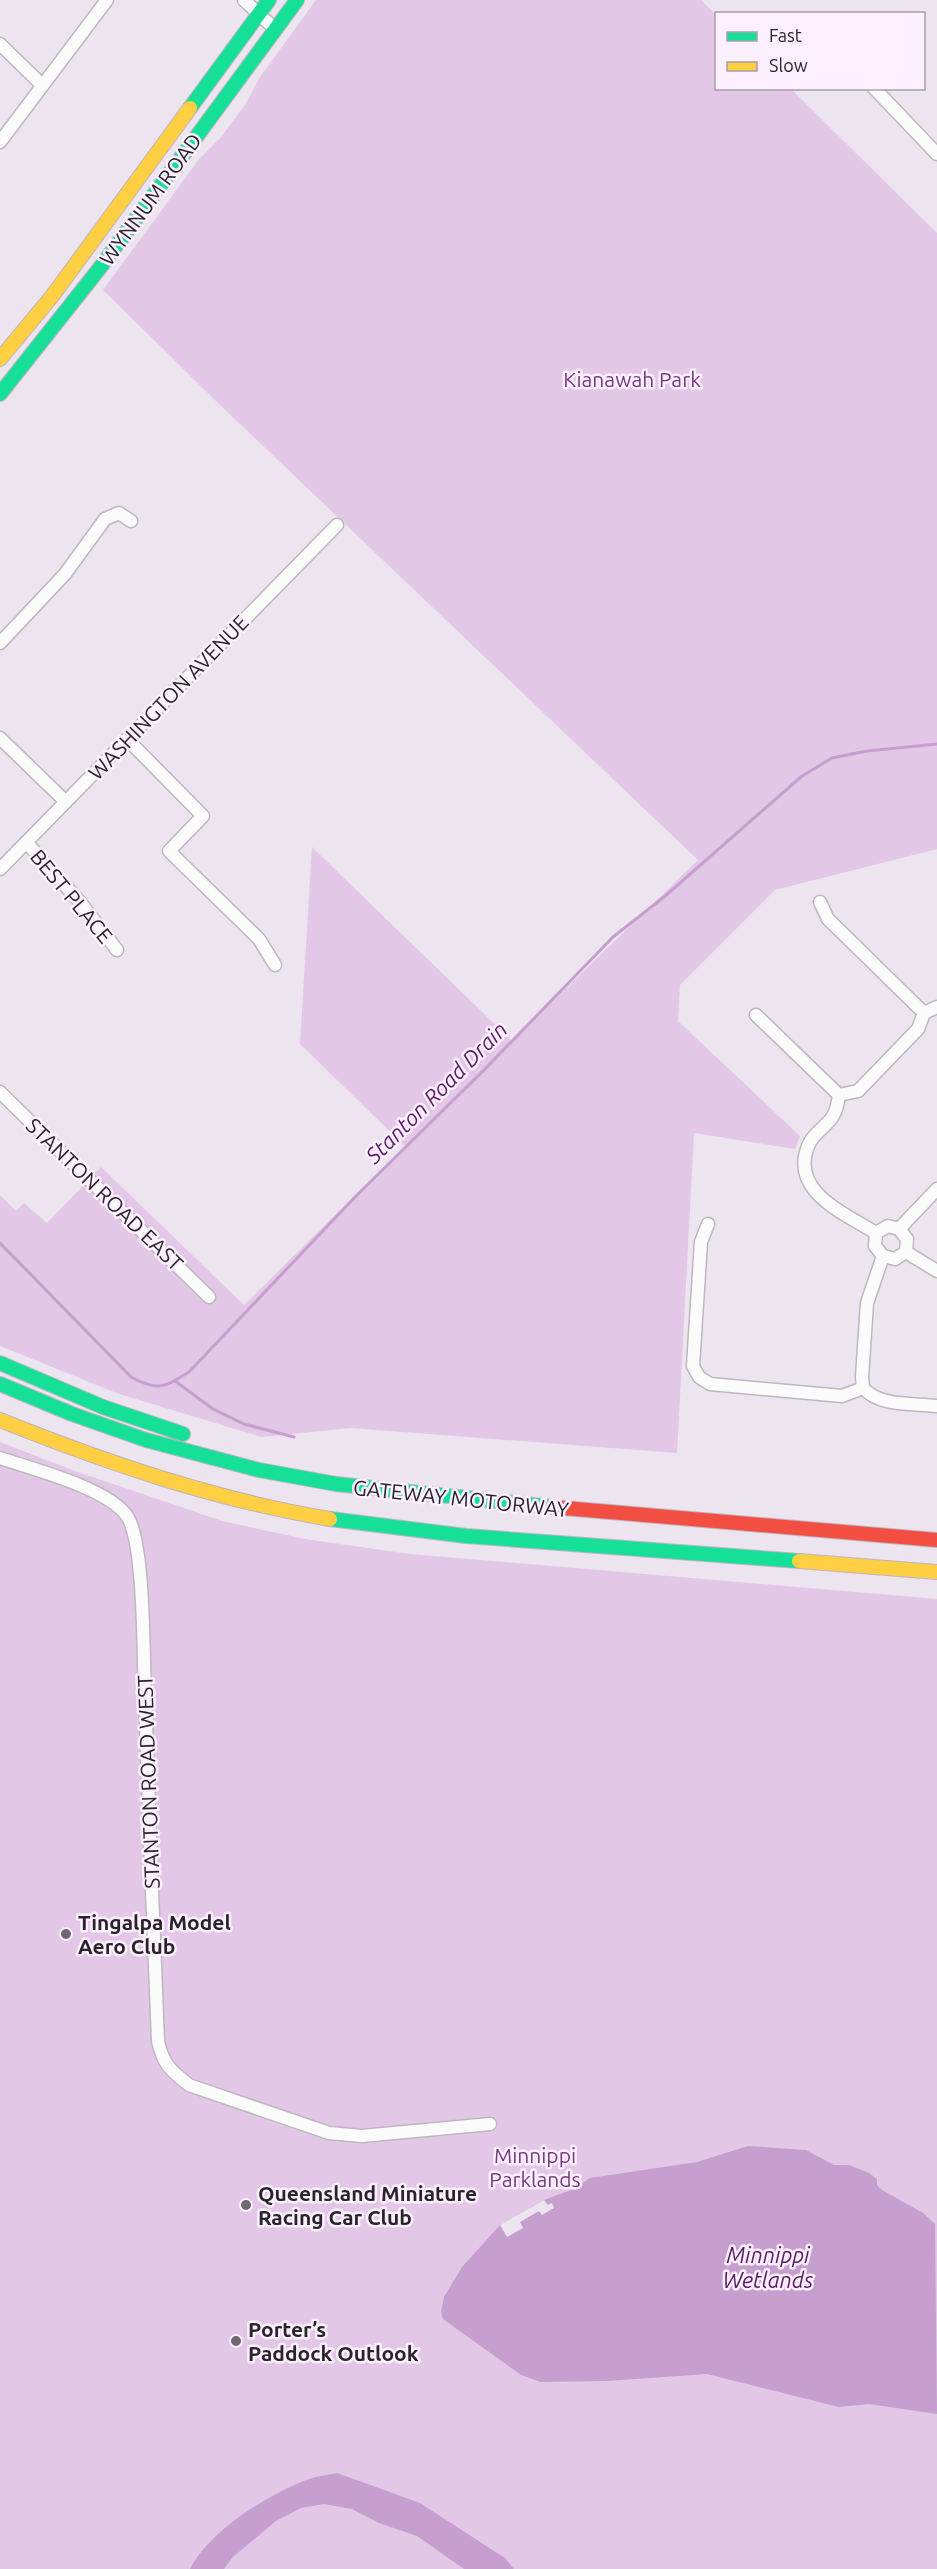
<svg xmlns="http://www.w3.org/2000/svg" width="937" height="2569" viewBox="0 0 937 2569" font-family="Ubuntu,sans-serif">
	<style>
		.green { fill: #e2c7e7 }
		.water { fill: #c69fce }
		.pier { fill: #ece4ee }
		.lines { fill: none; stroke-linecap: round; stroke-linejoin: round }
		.stream { stroke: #c69fce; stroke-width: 3 }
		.street-casing { stroke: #bdb7be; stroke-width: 15 }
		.fast-casing { stroke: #bfb2c1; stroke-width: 16 }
		.slow-casing { stroke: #bfb2c1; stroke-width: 16 }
		.jam-casing { stroke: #bfb2c1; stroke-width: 16 }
		.street { stroke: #fcfbfc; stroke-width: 12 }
		.fast { stroke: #16e098; stroke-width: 14 }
		.slow { stroke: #ffcf43; stroke-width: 14 }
		.jam { stroke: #f24e42; stroke-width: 14 }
		.poi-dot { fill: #6d676e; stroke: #fcefff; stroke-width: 2 }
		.labels { text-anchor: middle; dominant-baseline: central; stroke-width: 5; stroke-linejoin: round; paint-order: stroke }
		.street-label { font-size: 21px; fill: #292429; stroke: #fcefff }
		.park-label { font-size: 21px; fill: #783884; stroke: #fcefff }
		.poi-label { font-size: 21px; font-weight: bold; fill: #292429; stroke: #fcefff; text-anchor: start }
		.water-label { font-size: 22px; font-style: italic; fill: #5b1a66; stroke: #fcefff }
	</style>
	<rect width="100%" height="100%" fill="#ece4ee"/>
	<path class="green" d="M316,0H701L716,15V88L791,89L937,233V849L775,890L680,985L678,1021L800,1136L795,1149L694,1133L677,1453L351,1428L262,1437L119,1394L0,1346V1195L16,1211L24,1203L47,1223L101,1167L244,1305L405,1146L300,1044L312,847L512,1041L698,860L218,403L103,290L200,158L222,136L245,105L260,77Z
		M0,1442L75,1471L222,1521L305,1539L410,1554L937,1599V2569H0Z"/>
	<path class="water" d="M748,2146L806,2150L834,2165H849L869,2173L877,2179V2185L882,2190L923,2213L935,2224L937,2414L869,2404L839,2407L707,2374L607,2381L541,2382L521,2375L443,2319L441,2312L444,2297L462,2267L500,2225L544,2200L574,2189L590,2178L697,2162Z
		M337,2473L420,2503L505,2558L514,2569H464L417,2536L379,2523L352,2509L324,2504L301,2508L276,2521L233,2557L224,2569H190C209,2531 270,2493 309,2479C318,2476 328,2475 337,2473Z"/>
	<path class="pier" d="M544,2200L548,2205L552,2203L554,2208L542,2215L539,2211L520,2222L523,2228L507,2237L500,2225Z"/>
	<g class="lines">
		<path class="stream" d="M0,1243L131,1377C158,1392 165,1387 189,1372L356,1196L485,1069L613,937L664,897L802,776L832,758L867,751L937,744
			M175,1381L213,1409L244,1424L294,1437"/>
		<defs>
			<path id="street" d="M244,0L275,29
				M0,44L42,85
				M874,88L937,154
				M0,142L107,0
				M0,643L65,574L105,519L119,513L131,521
				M0,738L66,802
				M127,739L203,816L169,851L259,939L275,965
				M27,843L80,902L117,950
				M0,869L337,525
				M820,902L828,919L924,1013
				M756,1015L839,1095
				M0,1092L209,1297
				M708,1224L701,1242L693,1366L699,1377L710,1384L842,1396L863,1388C880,1407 913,1403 937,1406
				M888,1226L899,1229L907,1239L906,1252L895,1259L883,1256L875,1246L876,1233Z
				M899,1229L937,1189
				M876,1233C844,1213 786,1190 810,1142C816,1131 829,1125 834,1114C837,1109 838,1101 839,1095L858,1091L918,1029L924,1013L937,1007
				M906,1252L937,1271
				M863,1388L862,1377L867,1303L883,1256
				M0,1458C32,1469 108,1488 127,1516C145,1543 143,1657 145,1695C149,1810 153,1926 158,2041C163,2064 170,2070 189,2085L329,2133L362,2136L490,2124"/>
			<path id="fast" d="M190,108L269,0
				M0,394L99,269L297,0
				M0,1363L103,1407L183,1434
				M0,1384L72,1414L146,1440L259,1470L336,1484L552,1507
				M330,1519L466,1536L799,1561"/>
			<path id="slow" d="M0,359L53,295L190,108
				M0,1420C107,1463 216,1500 330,1519
				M799,1561L937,1572"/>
			<path id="jam" d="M552,1507L937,1540"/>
		</defs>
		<use href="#street" class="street-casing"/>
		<use href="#fast" class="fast-casing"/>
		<use href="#slow" class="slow-casing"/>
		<use href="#jam" class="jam-casing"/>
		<use href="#street" class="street"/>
		<use href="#fast" class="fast"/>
		<use href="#slow" class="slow"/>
		<use href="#jam" class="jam"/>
	</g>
	<g class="poi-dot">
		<circle cx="66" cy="1934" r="6"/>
		<circle cx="246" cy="2205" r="6"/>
		<circle cx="236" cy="2341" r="6"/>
	</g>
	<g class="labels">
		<g class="street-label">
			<text transform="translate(150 199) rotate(-54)">WYNNUM ROAD</text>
			<text transform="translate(168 697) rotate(-46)">WASHINGTON AVENUE</text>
			<text transform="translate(72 896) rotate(50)">BEST PLACE</text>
			<text transform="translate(105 1194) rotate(44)">STANTON ROAD EAST</text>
			<text transform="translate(461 1498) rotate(6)">GATEWAY MOTORWAY</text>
			<text transform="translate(148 1782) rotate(-92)">STANTON ROAD WEST</text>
		</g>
		<g class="park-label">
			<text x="632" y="379">Kianawah Park</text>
			<text x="535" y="2155">Minnippi<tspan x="535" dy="24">Parklands</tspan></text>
		</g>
		<g class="poi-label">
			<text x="78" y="1922">Tingalpa Model<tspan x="78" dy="24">Aero Club</tspan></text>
			<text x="258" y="2193">Queensland Miniature<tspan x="258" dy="24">Racing Car Club</tspan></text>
			<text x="248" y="2329">Porter’s<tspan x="248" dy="24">Paddock Outlook</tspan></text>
		</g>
		<g class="water-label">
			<text transform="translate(436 1092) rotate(-45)">Stanton Road Drain</text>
			<text x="768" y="2254">Minnippi<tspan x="768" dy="25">Wetlands</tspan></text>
		</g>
	</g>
	<rect x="715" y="12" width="210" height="78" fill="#fcefff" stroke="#a89ea9" stroke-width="1.5"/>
	<rect x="727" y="32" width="30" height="9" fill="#16e098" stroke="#a89ea9" stroke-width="1.5"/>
	<text x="769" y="42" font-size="18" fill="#292429">Fast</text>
	<rect x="727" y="62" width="30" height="9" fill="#ffcf43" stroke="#a89ea9" stroke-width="1.5"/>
	<text x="769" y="72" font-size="18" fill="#292429">Slow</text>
</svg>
